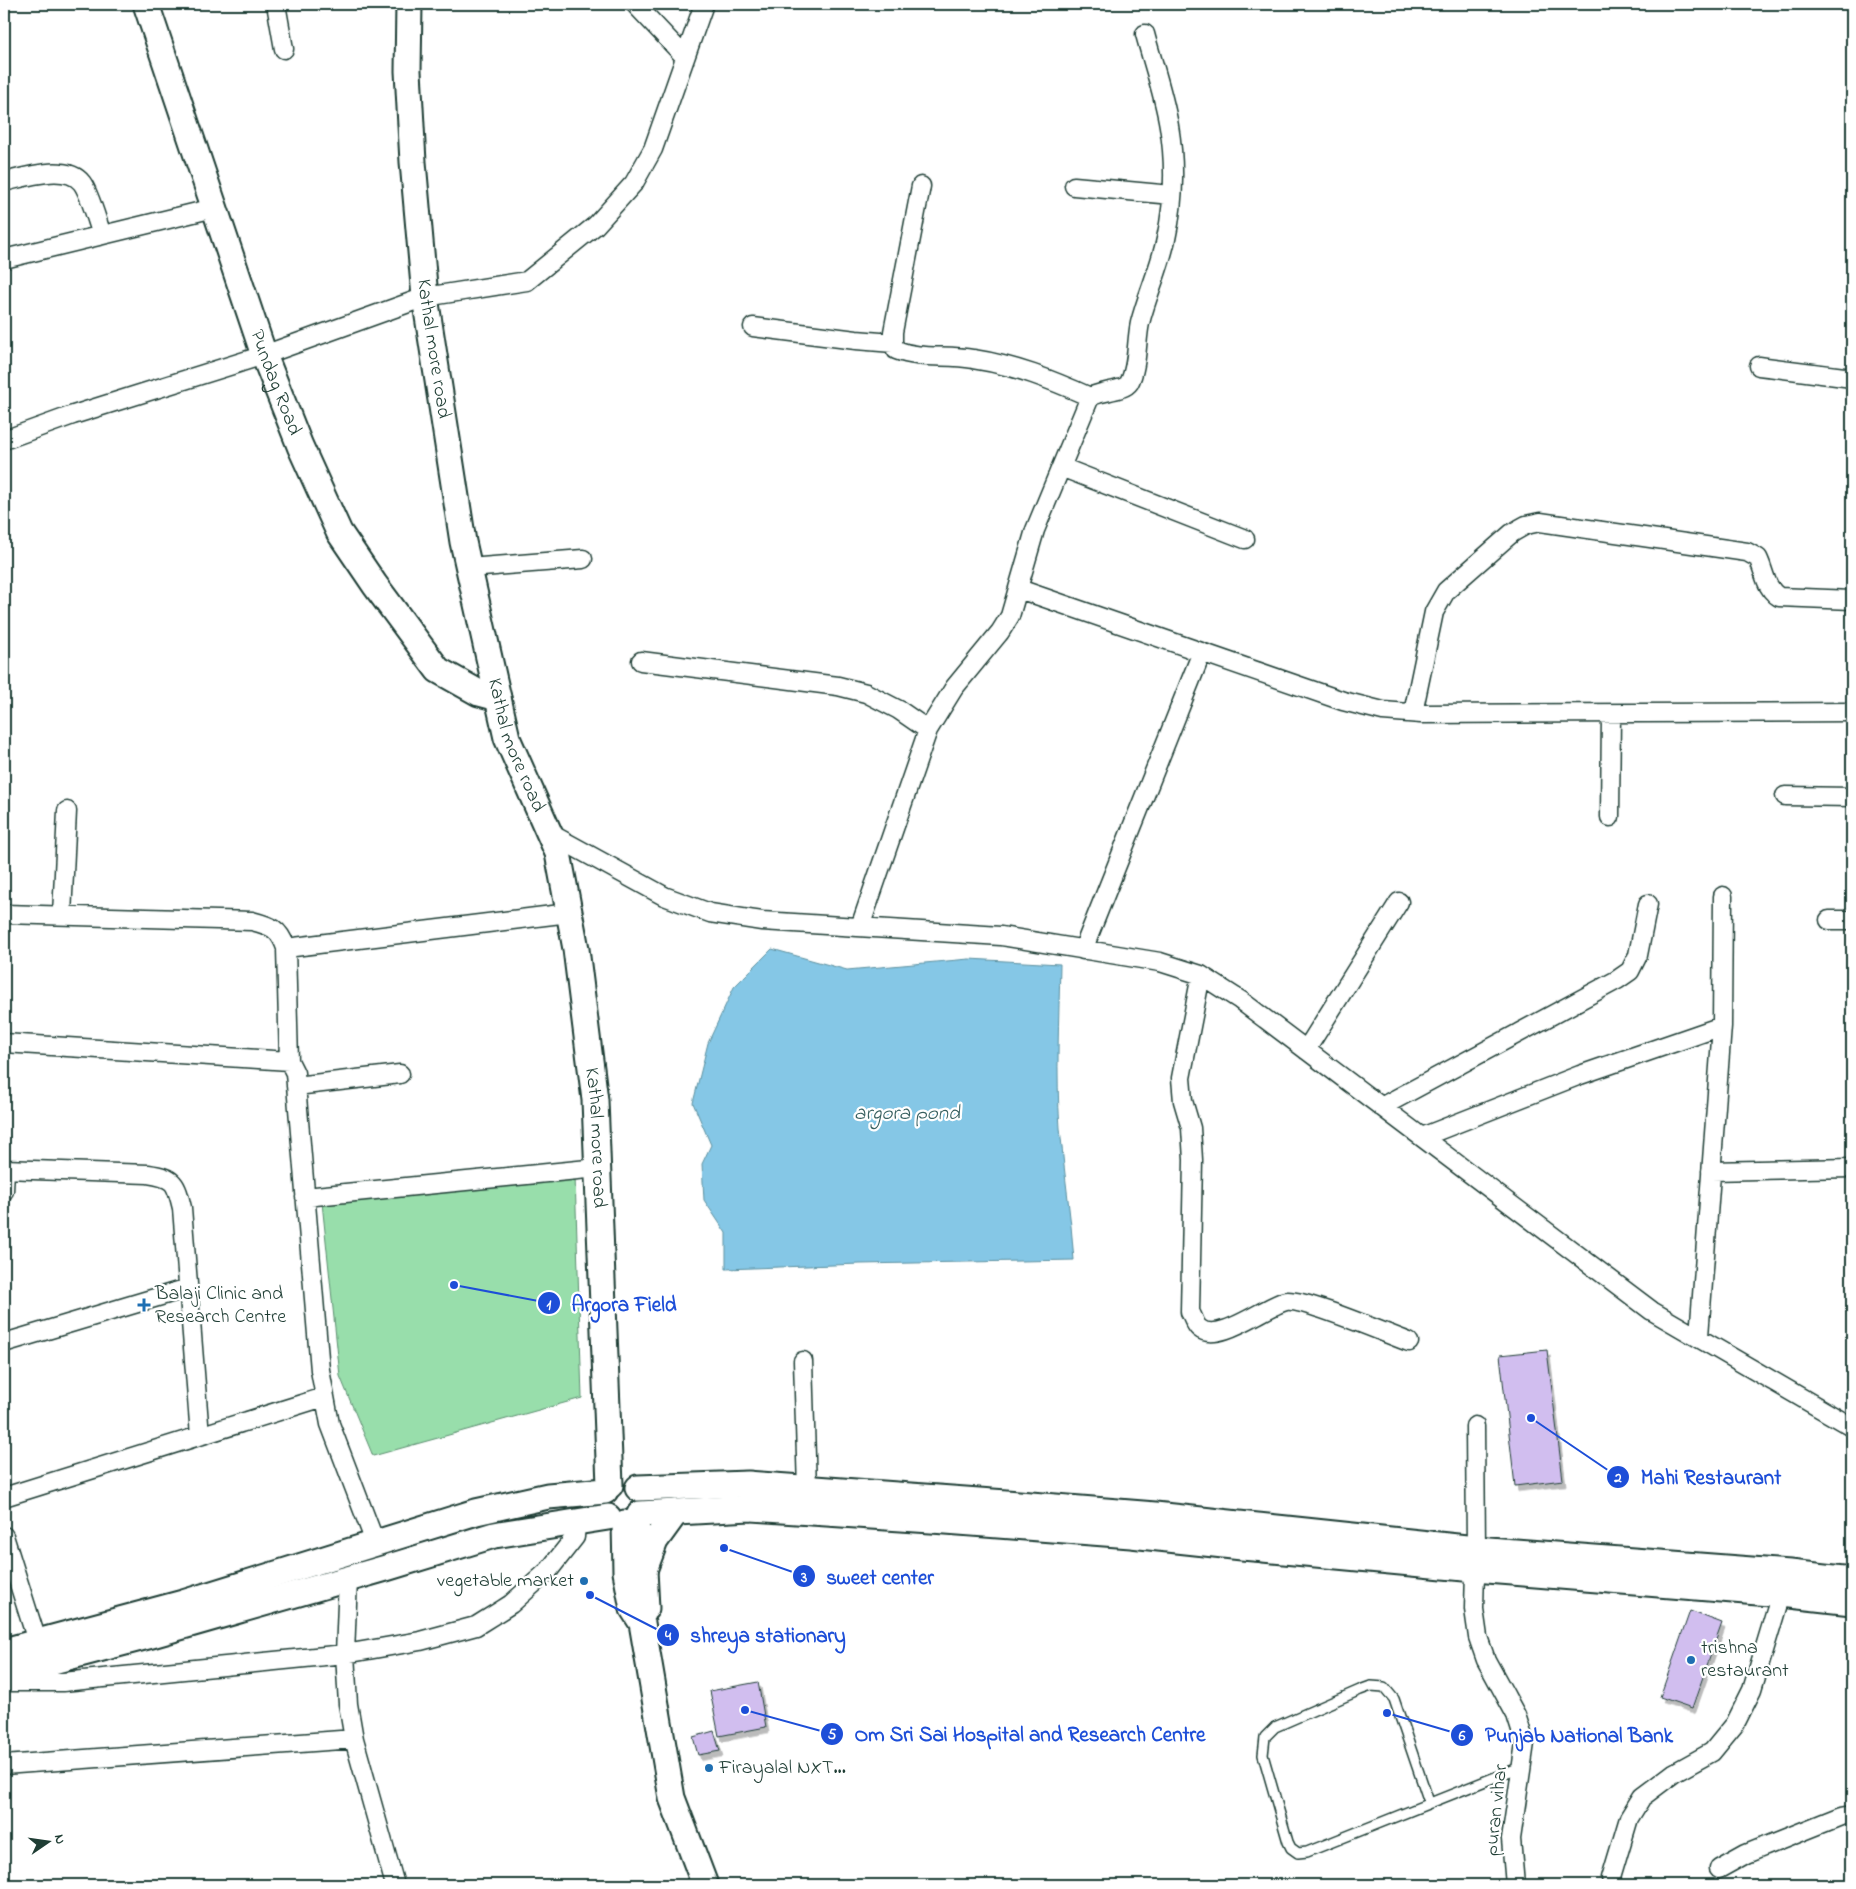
<svg xmlns="http://www.w3.org/2000/svg" width="1856" height="1889" viewBox="0 0 1856 1889" font-family="'Indie Flower',sans-serif">
	<style>
		.green { fill: #98deab; stroke: #5c8e70 }
		.water { fill: #85c7e6; stroke: #5c909f }
		.building { fill: #d1beef; stroke: #1f3d34; filter: url(#shadow) }
		.lines { fill: none; stroke-linecap: round; stroke-linejoin: round }
		.lane-casing { stroke: #1f3d34; stroke-width: 12 }
		.street-casing { stroke: #1f3d34; stroke-width: 21 }
		.secondary-casing { stroke: #1f3d34; stroke-width: 29 }
		.lane { stroke: #fff; stroke-width: 9 }
		.street { stroke: #fff; stroke-width: 18 }
		.secondary { stroke: #fff; stroke-width: 25 }
		.poi-dot { fill: #1f6fb2; stroke: #fff; stroke-width: 2 }
		.labels { text-anchor: middle; dominant-baseline: central; stroke-width: 4.5; stroke-linejoin: round; paint-order: stroke }
		.street-label { font-size: 20px; fill: #1f3d34; stroke: #fff }
		.poi-label { font-size: 20px; fill: #1f3d34; stroke: #fff; text-anchor: start }
		.water-label { font-size: 21px; font-style: italic; fill: #386060; stroke: #fff }
		.leader { fill: none; stroke: #1d4ed8; stroke-width: 2 }
		.callout-dot { fill: #1d4ed8; stroke: #fff; stroke-width: 2 }
		.mark-label { font-size: 15px; text-anchor: middle; font-weight: bold; fill: #fff }
		.callout-label { font-size: 21px; text-anchor: middle; font-weight: bold; fill: #1d4ed8; stroke: #fff; stroke-width: 4.5; stroke-linejoin: round; paint-order: stroke }
	</style>
	<defs>
		<filter id="shadow"><feDropShadow dx="3" dy="5.5" stdDeviation="0" flood-color="#0004"/></filter>
	</defs>
	<rect width="100%" height="100%" fill="#fff"/>
	<filter id="ink" filterUnits="userSpaceOnUse"><feTurbulence type="fractalNoise" baseFrequency=".02" numOctaves="2"/><feDisplacementMap in="SourceGraphic" scale="10" xChannelSelector="R" yChannelSelector="G"/><feConvolveMatrix kernelMatrix="1 2 1 2 8 2 1 2 1" color-interpolation-filters="sRGB"/></filter>
	<g filter="url(#ink)">
		<path class="green" d="M575,1176L582,1398L373,1456L340,1376L321,1193Z"/>
		<path class="water" d="M772,949L847,970L969,959L1060,964C1059,1018 1056,1074 1060,1128C1064,1172 1071,1216 1074,1260L860,1264L726,1269V1233L704,1200L702,1164L711,1145L693,1103L708,1043L734,987Z"/>
		<path class="building" d="M1547,1350L1563,1480L1515,1486L1500,1355Z
			M1690,1611L1722,1623L1692,1708L1660,1697Z
			M758,1682L766,1727L719,1736L710,1691Z
			M714,1731L720,1751L698,1755L693,1737Z"/>
		<g class="lines">
			<defs>
				<path id="lane" d="M1429,1802L1394,1699L1384,1687L1371,1686L1360,1690L1275,1727L1265,1737L1263,1755L1288,1842L1291,1848L1298,1853L1307,1852L1523,1766"/>
				<path id="street" d="M276,4L284,49
					M635,4L685,57
					M4,182C25,177 67,163 82,183C90,194 97,221 102,235
					M921,186L893,332V343L896,350C921,360 947,354 973,359C1014,365 1052,380 1090,397
					M1074,186L1172,195
					M4,259L214,208
					M753,327L856,340L893,343
					M1759,366L1852,378
					M4,440L73,415L264,355L425,297L527,281L596,225L634,183L653,149L704,4
					M1061,467L1245,539
					M469,568L583,559
					M1019,589L1343,701L1383,711L1421,714L1852,712
					M641,661L838,686L866,693L899,710L928,730
					M1413,713L1434,612L1446,591L1512,533L1526,525L1540,522L1747,552L1758,558C1765,572 1765,588 1779,597L1852,600
					M1785,796L1852,797
					M1610,817L1611,714
					M549,833L664,896L710,913L762,921L1001,936L1160,962L1201,975L1240,1000L1652,1311L1852,1427
					M4,914L252,921C271,926 279,928 286,948L289,1061
					M62,915L67,811
					M1829,920H1852
					M860,927L928,730L954,688L1000,632L1010,616L1035,530L1090,397C1099,391 1124,391 1129,383C1138,367 1136,341 1140,323C1147,295 1160,268 1166,239C1174,203 1175,162 1169,126C1164,95 1153,64 1145,34
					M286,948L569,913
					M1083,950L1202,652
					M1201,975L1181,1078L1183,1101L1191,1128L1193,1160L1190,1312C1193,1316 1195,1325 1199,1328C1218,1345 1265,1306 1286,1301C1303,1298 1387,1334 1409,1342
					M4,1043L289,1061L295,1073L320,1370L330,1424L375,1542
					M1306,1050L1399,902
					M296,1086L400,1074
					M1381,1107L1617,980L1630,971L1638,955L1648,904
					M1422,1137L1580,1075L1722,1026
					M4,1169L148,1174C175,1178 176,1183 182,1208L200,1436
					M1711,1171L1852,1168
					M4,1191L5,1169
					M305,1197L598,1168
					M1699,1336L1722,1026L1723,896
					M4,1343L188,1288
					M803,1361L807,1489
					M1475,1426L1476,1549
					M4,1497L324,1397
					M4,1536L37,1641
					M1475,1569L1474,1609L1478,1637L1486,1660L1516,1715L1525,1743L1511,1839L1515,1885
					M348,1578L345,1654L348,1704L354,1739L395,1885
					M4,1682H63L345,1654L420,1641L476,1626L511,1604L549,1570L575,1537L576,1521
					M4,1765L354,1739
					M1719,1869L1746,1854L1841,1816L1852,1814
					M1611,1878L1629,1818L1642,1797L1674,1773L1712,1752L1735,1724L1752,1690L1781,1594"/>
				<g id="secondary">
					<path id="s1" d="M146,4L264,355L300,446L339,532L375,585L438,670L479,693L498,698"/>
					<path id="s2" d="M409,4L408,71L413,162L425,297L463,542L507,738L558,853L576,949L595,1100L610,1485"/>
					<path d="M638,1488L748,1484L1006,1503L1155,1515L1476,1549L1790,1573L1852,1580"/>
					<path d="M640,1514L750,1508L946,1521L1131,1535L1242,1547L1475,1569L1781,1594L1852,1602"/>
					<path d="M625,1523L626,1572L633,1609L642,1623L672,1798L705,1885"/>
					<path d="M639,1534L644,1570L646,1608"/>
					<path d="M644,1570L655,1541L676,1512"/>
					<path d="M4,1651L183,1603L476,1512L548,1496L605,1491"/>
					<path d="M4,1674L152,1635L386,1568L494,1535L608,1517"/>
				</g>
			</defs>
			<use href="#lane" class="lane-casing"/>
			<use href="#street" class="street-casing"/>
			<use href="#secondary" class="secondary-casing"/>
			<use href="#lane" class="lane"/>
			<use href="#street" class="street"/>
			<use href="#secondary" class="secondary"/>
		</g>
	</g>
	<g class="poi-dot">
		<path d="M141.5 1297.5h5v5h5v5h-5v5h-5v-5h-5v-5h5z"/>
		<circle cx="584" cy="1581" r="5"/>
		<circle cx="1691" cy="1660" r="5"/>
		<circle cx="709" cy="1768" r="5"/>
	</g>
	<g class="labels">
		<g class="street-label">
			<text stroke="none"><textPath href="#s2" startOffset="346">Kathal more road</textPath></text>
			<text stroke="none"><textPath href="#s1" startOffset="400">Pundag Road</textPath></text>
			<text stroke="none"><textPath href="#s2" startOffset="752">Kathal more road</textPath></text>
			<text stroke="none"><textPath href="#s2" startOffset="1156">Kathal more road</textPath></text>
			<text transform="translate(1497 1810) rotate(-84)">puran vihar</text>
		</g>
		<g class="poi-label">
			<text x="155" y="1294">Balaji Clinic and<tspan x="155" dy="23">Research Centre</tspan></text>
			<text x="574" y="1581" text-anchor="end">vegetable market</text>
			<text x="1701" y="1648">trishna<tspan x="1701" dy="23">restaurant</tspan></text>
			<text x="719" y="1768">Firayalal NXT...</text>
		</g>
		<g class="water-label">
			<text x="907" y="1114">argora pond</text>
		</g>
	</g>
	<path class="leader" d="M454 1285L549 1303M1531 1418L1618 1477M724 1548L804 1576M590 1595L668 1635M745 1710L832 1734M1387 1713L1462 1735"/>
	<g class="callout-dot">
		<circle cx="454" cy="1285" r="5"/>
		<circle cx="1531" cy="1418" r="5"/>
		<circle cx="724" cy="1548" r="5"/>
		<circle cx="590" cy="1595" r="5"/>
		<circle cx="745" cy="1710" r="5"/>
		<circle cx="1387" cy="1713" r="5"/>
		<circle cx="549" cy="1303" r="12"/>
		<circle cx="1618" cy="1477" r="12"/>
		<circle cx="804" cy="1576" r="12"/>
		<circle cx="668" cy="1635" r="12"/>
		<circle cx="832" cy="1734" r="12"/>
		<circle cx="1462" cy="1735" r="12"/>
	</g>
	<g class="mark-label">
		<text x="549" y="1309">1</text>
		<text x="1618" y="1482">2</text>
		<text x="804" y="1582">3</text>
		<text x="668" y="1640">4</text>
		<text x="832" y="1739">5</text>
		<text x="1462" y="1740">6</text>
	</g>
	<g class="callout-label">
		<text x="624" y="1311">Argora Field</text>
		<text x="1711" y="1484">Mahi Restaurant</text>
		<text x="880" y="1584">sweet center</text>
		<text x="768" y="1642">shreya stationary</text>
		<text x="1030" y="1741">Om Sri Sai Hospital and Research Centre</text>
		<text x="1579" y="1742">Punjab National Bank</text>
	</g>
	<rect width="1856" height="1889" fill="none" stroke="#fff" stroke-width="20"/>
	<rect x="10" y="10" width="1836" height="1869" fill="none" stroke="#1f3d34" stroke-width="2" filter="url(#ink)"/>
	<g transform="translate(48 1842) rotate(77)" stroke="#ffffff" stroke-width="4" paint-order="stroke">
	<path d="M0-4L9 19L0 12L-9 19Z" fill="#1f3d34"/>
	<text y="-8" font-size="14" font-weight="bold" text-anchor="middle" fill="#1f3d34">N</text>
	</g>
</svg>
